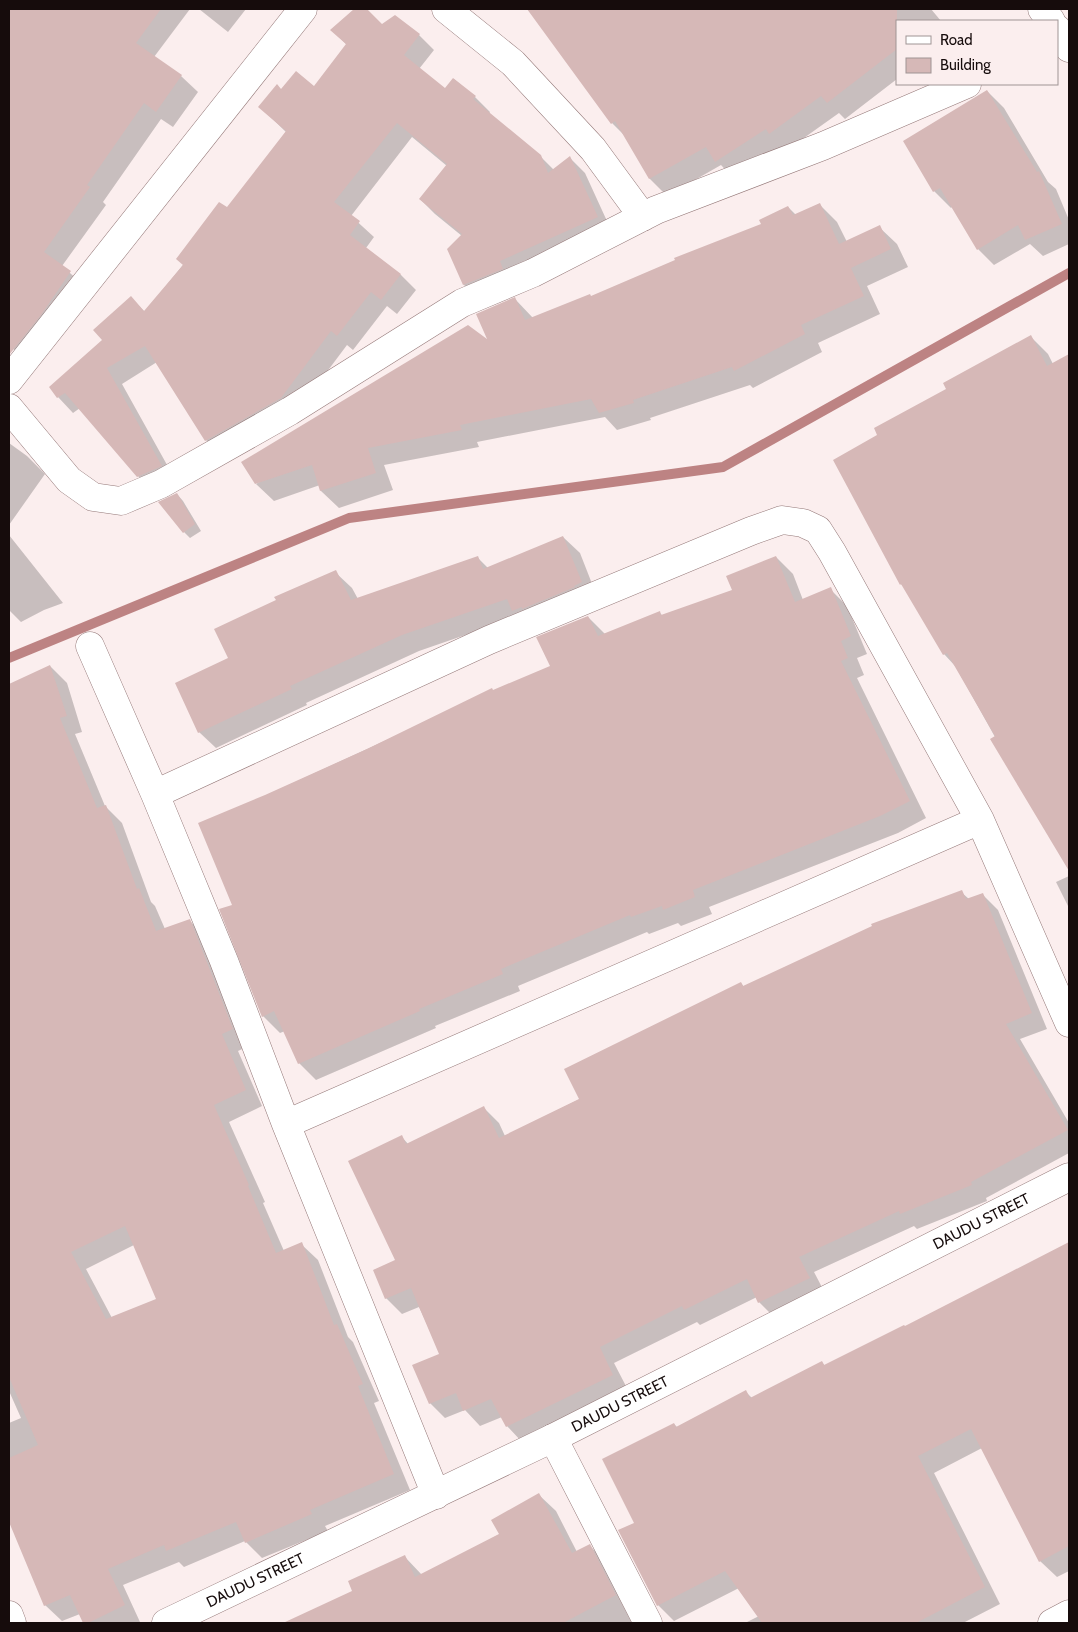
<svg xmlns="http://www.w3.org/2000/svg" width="1078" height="1632" viewBox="0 0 1078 1632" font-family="Cabin,sans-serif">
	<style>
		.shadow { fill: #0003; fill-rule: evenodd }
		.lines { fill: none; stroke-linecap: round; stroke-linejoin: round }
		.stream { stroke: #bd8383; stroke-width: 10 }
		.building { fill: #d6b8b7; fill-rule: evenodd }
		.street-casing { stroke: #947878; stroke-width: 29 }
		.secondary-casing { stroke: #947878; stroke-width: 29 }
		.street { stroke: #fff; stroke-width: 28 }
		.secondary { stroke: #fff; stroke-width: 28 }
		.labels { text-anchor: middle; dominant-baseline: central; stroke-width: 5; stroke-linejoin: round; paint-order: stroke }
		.street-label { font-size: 15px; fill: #160c0c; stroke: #fbeeee }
	</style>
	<rect width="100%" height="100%" fill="#fbeeee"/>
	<path class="shadow" d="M9,9H190L154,57L181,76L198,92L173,127L161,119L103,202L106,205L62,266L87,288L32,363L9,346Z
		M199,9H246L228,32Z
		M356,9H365L382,25L395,16L419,35L434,50L419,69L445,90L454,79L475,97L490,112L489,114L540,156L554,170L570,158L585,173L612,232L480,300L464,285L449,250L462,236L435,214L420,199L447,166L412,137L351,216L374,237L366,248L401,275L416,290L397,314L387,306L353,350L347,345L296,413L221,455L206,440L157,362L122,384L176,481L153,492L138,476L80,408L73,413L58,397L103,340L131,298L145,312L228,209L286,132L260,107L281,90L315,88L347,45L332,30Z
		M528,9H931L941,21H897V79L845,119L839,113L787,150L783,146L733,178L721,165L667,196L650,179L626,137L612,123Z
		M987,91L1004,108L1048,182L1056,189L1069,220V244L1043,256L1030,244L994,265L978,249L953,206L951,208L934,191Z
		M819,204L837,222L847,242L879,227L897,244L908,267L867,286L880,314L818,343L822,352L753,388L750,385L650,418L651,420L617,430L605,417L477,442L479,447L384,465L393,490L339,508L321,491L320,485L274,501L256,484L490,343L515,299L533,318L591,297L762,225L788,207L796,215Z
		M1031,337L1048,354L1053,364L1069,355V870L956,667L944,654L905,588L901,584L879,436Z
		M9,443L27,456L45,474L9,525Z
		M177,494L183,501L201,531L190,538L184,532Z
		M9,535L63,603L44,610L21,622L9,610Z
		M563,537L580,553L598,599L520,616L419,651L306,703L307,705L216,748L199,732L229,659L335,572L352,588L358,599L478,558L488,568Z
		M776,557L793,574L803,600L830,589L847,606L867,654L857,658L864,675L857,678L926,818L898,833L709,907L712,914L681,926L678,923L649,934L647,932L518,986L520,991L435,1026L436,1028L316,1080L299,1063L285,1031L280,1033L263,1016L233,906L265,796L493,691L552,667L588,617L605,634L660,613L663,616L733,591Z
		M50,666L67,683L82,732L75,734L105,806L122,823L151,902L155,906L165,929L190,921L206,937L249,1046L238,1051L262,1106L229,1122L265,1202L263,1203L284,1251L301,1244L318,1260L348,1337L353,1342L379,1401L374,1403L410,1490L325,1526L328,1531L262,1558L245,1541L184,1567L179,1562L123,1585L140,1622L137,1623H84L80,1614L62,1621L45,1605L9,1519V1423L21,1418L9,1391V685ZM134,1245L158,1300L112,1318L86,1269Z
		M1069,876V908L1056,882Z
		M961,892L969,899L982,894L998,910L1047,1029L1020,1039L1069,1123V1153L986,1198L987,1201L917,1229L914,1226L814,1272L825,1293L775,1318L759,1302L757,1297L700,1325L697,1322L614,1363L628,1390L522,1442L507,1426L502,1417L480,1426L465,1410L445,1418L430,1403L441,1354L419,1307L402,1314L386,1298L374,1270L397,1261L402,1137L408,1144L484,1108L499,1123L505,1136L580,1099L741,983L744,987Z
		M1069,1243V1571L1057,1577L1040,1561L982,1448L934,1473L1000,1604L963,1623H745L759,1616L739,1588L674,1621L658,1605L635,1523L674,1424L678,1428L746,1392L752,1398L822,1362L825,1366L905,1328Z
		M539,1495L556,1511L577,1552L590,1546L606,1562L638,1623H286L354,1592L405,1557L422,1575L500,1534Z"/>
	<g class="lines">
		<path class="stream" d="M9,658L349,518L723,467L1069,273"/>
	</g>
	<path class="building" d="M9,9H161L136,43L182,75L156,112L144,103L87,185L90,187L44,252L71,271L41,315L9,355Z
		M354,9H367L382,24L395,15L420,34L404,55L445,88L453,78L476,96L473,99L541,155L548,173L570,156L598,217L500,261L503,269L463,285L447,249L462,234L419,199L447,164L397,123L334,202L360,221L350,235L401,274L381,300L371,292L337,336L331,331L281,398L205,441L145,346L107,368L162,466L137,477L65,393L57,398L49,387L102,340L93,330L131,296L144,311L183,265L176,259L219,202L227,207L286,131L258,107L277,84L281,89L296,71L314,86L346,44L330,30Z
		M527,9H897V49L827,103L821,96L769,134L766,129L715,162L706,147L649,179L615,121L611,124Z
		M987,90L1037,172L1039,171L1062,224L1025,240L1018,225L977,250L940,188L933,192L903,141Z
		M820,203L839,244L880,225L891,249L851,268L864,296L801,325L805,334L734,371L732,367L633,400L634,403L599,413L591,399L460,425L462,430L368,448L376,473L320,491L312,465L255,484L241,462L468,325L487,339L476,314L515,297L525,320L590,294L591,296L675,260L674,258L761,224L759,220L788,206L793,215Z
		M1031,335L1047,366L1069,354V871L990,739L995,736L947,653L943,655L901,584L900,585L833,460L877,435L874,428L946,389L943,383Z
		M177,493L195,524L183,533L158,502Z
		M563,536L582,582L574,586L575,587L522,609V607L512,611L507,599L402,635L290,686L292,689L198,733L175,683L228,658L214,629L276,600L274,597L336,570L351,600L478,556L483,569Z
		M776,556L795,602L831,587L851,636L841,641L848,658L841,661L910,801L880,816L693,890L695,897L663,910L662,906L631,917L630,915L501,969L503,974L419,1009L420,1011L298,1064L274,1011L262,1017L219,909L232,905L198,823L265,795L367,749L492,688L493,690L550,666L536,637L588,616L598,636L660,611L661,615L732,590L726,576Z
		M50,665L67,716L60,718L97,808L106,805L137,889L139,888L156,931L190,919L233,1029L222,1034L246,1090L214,1105L249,1185L248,1186L276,1253L302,1242L334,1325L337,1324L363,1384L358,1386L394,1474L310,1510L312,1514L245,1543L236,1522L166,1551L164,1545L108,1569L125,1605L88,1623H83L70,1595L44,1606L9,1522V1458L38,1445L9,1377V684ZM125,1226L156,1299L106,1319L71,1252Z
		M962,890L966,899L983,893L1032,1013L1006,1024L1068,1130L971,1182L972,1185L900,1214L899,1211L799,1257L810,1278L758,1303L747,1279L684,1310L682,1306L600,1347L613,1375L506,1427L491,1399L463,1411L456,1393L429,1404L412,1365L439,1354L411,1288L385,1299L373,1270L395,1260L348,1161L402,1135L406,1144L484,1106L499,1138L579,1099L564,1069L741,982L743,986L872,926L871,924Z
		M1069,1242V1546L1039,1562L971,1429L918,1456L985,1587L916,1623H762L725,1571L657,1606L618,1530L634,1523L602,1459L674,1423L676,1427L746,1390L750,1398L822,1361L824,1365L904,1325L905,1326Z
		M539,1493L572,1553L590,1544L616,1595L563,1623H283L352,1591L348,1581L405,1555L415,1577L499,1534L491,1520Z"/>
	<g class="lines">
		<defs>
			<path id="street" d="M446,9L513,63L593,149L643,217
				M9,380L303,9
				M9,408L69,480L93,497L121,501L161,484L290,411L462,303L533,273L656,210L823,146L967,84
				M90,646L155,794L224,961L286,1124L436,1495
				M155,794L489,640L751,531L782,520L803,523L818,530L832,552L980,820L1069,1023
				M286,1124L980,820
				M553,1438L648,1623
				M9,1615L12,1623
				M1052,1623L1069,1614"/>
			<g id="secondary">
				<path d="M1042,9L1051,21"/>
				<path d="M1057,29L1069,48"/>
				<path id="s1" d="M166,1623L553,1438L1069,1177"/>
			</g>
		</defs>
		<use href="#street" class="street-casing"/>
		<use href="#secondary" class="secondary-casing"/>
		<use href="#street" class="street"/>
		<use href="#secondary" class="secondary"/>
	</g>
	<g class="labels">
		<g class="street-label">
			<text stroke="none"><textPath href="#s1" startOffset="909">DAUDU STREET</textPath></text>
			<text stroke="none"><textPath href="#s1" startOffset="504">DAUDU STREET</textPath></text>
			<text stroke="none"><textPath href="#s1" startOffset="99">DAUDU STREET</textPath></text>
		</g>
	</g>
	<rect width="1078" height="1632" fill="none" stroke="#160c0c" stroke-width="20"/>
	<rect x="896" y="20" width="162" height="65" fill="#fbeeee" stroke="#9f9494"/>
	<rect x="906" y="36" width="25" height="8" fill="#ffffff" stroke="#9f9494"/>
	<text x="940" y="45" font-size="15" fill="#160c0c">Road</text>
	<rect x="906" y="58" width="25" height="15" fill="#d6b8b7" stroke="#9f9494"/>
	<text x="940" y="70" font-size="15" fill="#160c0c">Building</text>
</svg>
